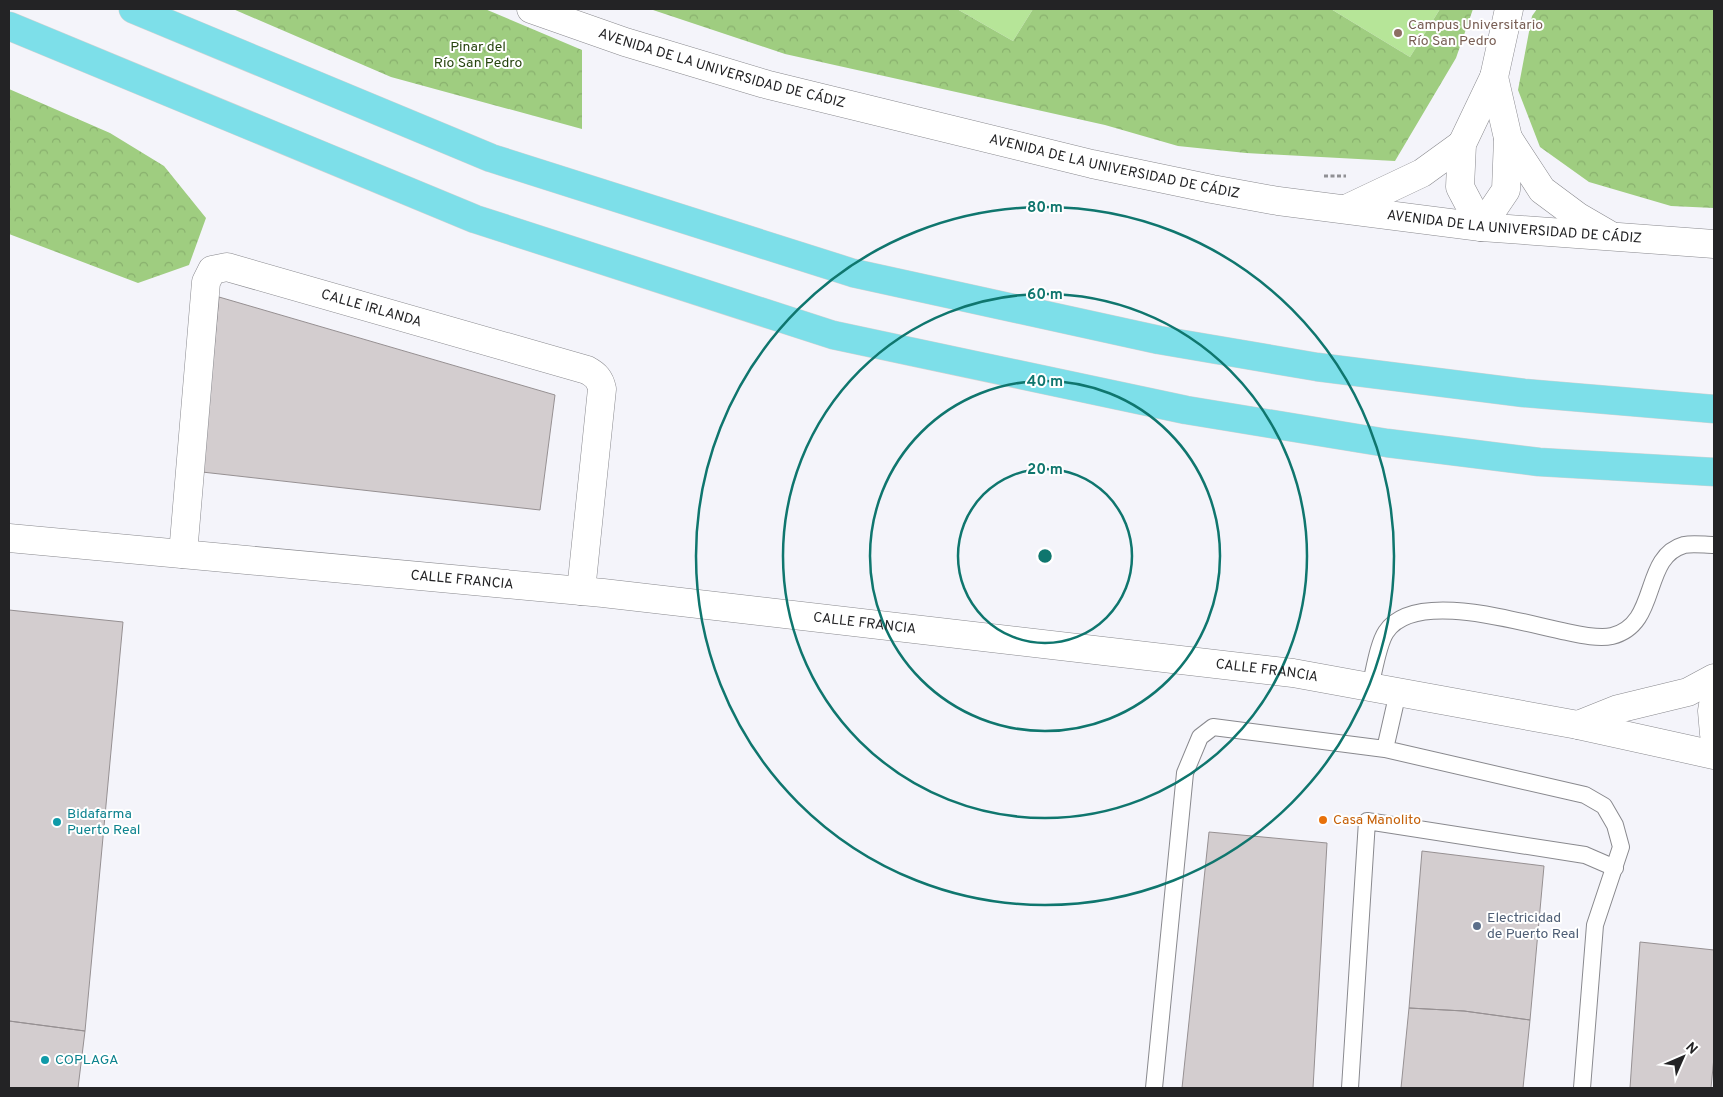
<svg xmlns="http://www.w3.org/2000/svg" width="1723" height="1097" viewBox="0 0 1723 1097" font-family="Overpass,sans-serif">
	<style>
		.green { fill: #b6e598 }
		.forest { fill: url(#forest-crowns) }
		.building { fill: #d3cdcf; stroke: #969092 }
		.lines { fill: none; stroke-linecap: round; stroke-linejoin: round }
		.service-casing { stroke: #89898e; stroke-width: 18 }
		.minor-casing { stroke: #89898e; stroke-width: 29 }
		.tertiary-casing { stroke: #89898e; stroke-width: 29 }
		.motorway-casing { stroke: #d3d3d3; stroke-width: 29 }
		.path { stroke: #909094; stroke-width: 3; stroke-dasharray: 4 2.5; stroke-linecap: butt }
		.service { stroke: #fff; stroke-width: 16 }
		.minor { stroke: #fff; stroke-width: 28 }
		.tertiary { stroke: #fff; stroke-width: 28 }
		.motorway { stroke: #7ddfe9; stroke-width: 28 }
		.ring { fill: none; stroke: #0f766e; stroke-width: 2.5 }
		.education-dot { fill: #8d6e63; stroke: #fff; stroke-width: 2 }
		.food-dot { fill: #e8710a; stroke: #fff; stroke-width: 2 }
		.culture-dot { fill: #0f9aa8; stroke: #fff; stroke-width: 2 }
		.service-dot { fill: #5c6f8a; stroke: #fff; stroke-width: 2 }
		.labels { text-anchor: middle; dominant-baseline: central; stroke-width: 4; stroke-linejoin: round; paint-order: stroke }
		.education-label { font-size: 14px; fill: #785e54; stroke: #fff; text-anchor: start }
		.park-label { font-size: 14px; fill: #27450f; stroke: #fff }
		.street-label { font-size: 14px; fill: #232325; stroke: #fff }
		.culture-label { font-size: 14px; fill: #0d838f; stroke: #fff; text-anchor: start }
		.food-label { font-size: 14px; fill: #c56008; stroke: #fff; text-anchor: start }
		.service-label { font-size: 14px; fill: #4e5e75; stroke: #fff; text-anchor: start }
		.centre { fill: #0f766e; stroke: #fff; stroke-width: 2.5 }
		.ring-label { font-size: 15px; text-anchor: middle; font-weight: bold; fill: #0f766e; stroke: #fff; stroke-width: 4; stroke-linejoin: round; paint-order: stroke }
	</style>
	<defs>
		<pattern id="forest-crowns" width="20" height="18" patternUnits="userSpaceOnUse" patternTransform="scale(1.25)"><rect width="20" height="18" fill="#9fcd80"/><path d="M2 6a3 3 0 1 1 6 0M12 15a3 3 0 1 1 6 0" fill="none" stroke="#89b06e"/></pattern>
	</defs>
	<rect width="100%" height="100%" fill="#f4f4fa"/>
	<path class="green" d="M957,9H1033L1013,41Z
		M1331,9H1440L1410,57Z"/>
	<path class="forest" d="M233,9H485L582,50V129L391,77Z
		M650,9H957L1013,41L1033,9H1331L1410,57L1440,9H1473L1456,58L1395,161L1246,153L1178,146L1105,125L785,54Z
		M1537,9H1714V208L1671,206L1589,182L1540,147L1518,90L1532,16Z
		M9,89L110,133L164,166L206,218L189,265L138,283L9,234Z"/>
	<path class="building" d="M219,297L555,395L540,510L202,472Z
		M9,610L123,622L85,1031L9,1021Z
		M1209,832L1327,843L1313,1088H1182Z
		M1422,851L1544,866L1530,1020L1464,1011L1409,1008Z
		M1640,942L1714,950V1057L1711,1088H1630Z
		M1409,1008L1464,1011L1530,1020L1523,1088H1401Z
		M9,1021L85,1031L78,1088H9Z"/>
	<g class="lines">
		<defs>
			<path id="service" d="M1370,687C1374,672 1378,644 1386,632C1415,588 1524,624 1567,632C1581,635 1599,639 1612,636C1660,624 1641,557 1684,545C1693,543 1705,545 1714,545
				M1398,692L1385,749L1585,795L1604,806L1615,825L1621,847L1595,925L1582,1088
				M1154,1088L1185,773L1200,737L1213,727L1385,749
				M1350,1088L1367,821L1585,855L1615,868"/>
			<g id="minor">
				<path id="s1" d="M183,554L206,282L212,270L227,267L587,370C596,375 600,379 602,389L581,591"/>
			</g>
			<g id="tertiary">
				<path id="s2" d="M531,9L625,42L765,84L1092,164L1212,189L1278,201L1481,227L1714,244"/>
				<path d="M1508,138L1542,190L1577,216L1608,234"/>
				<path d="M1348,208L1422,173L1462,144"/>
				<path d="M1481,227L1460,187L1462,144L1494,77L1509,9"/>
				<path d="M1481,227L1506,190L1508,138L1494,77"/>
				<path id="s3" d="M9,538L603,593L1293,673L1578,725L1714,755"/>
				<path d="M1714,699L1712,711L1714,734"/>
				<path d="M1578,725L1618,709L1688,692L1714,678"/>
			</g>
			<path id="motorway" d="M133,9L491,158L853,273L1159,340L1317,367L1524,393L1714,409
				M9,26L475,219L833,335L1186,410L1387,443L1539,462L1714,472"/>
		</defs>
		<use href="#service" class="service-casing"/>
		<use href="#minor" class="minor-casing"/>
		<use href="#tertiary" class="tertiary-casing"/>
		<use href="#motorway" class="motorway-casing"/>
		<path class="path" d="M1324,176H1346"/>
		<use href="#service" class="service"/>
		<use href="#minor" class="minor"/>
		<use href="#tertiary" class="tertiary"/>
		<use href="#motorway" class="motorway"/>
	</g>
	<g class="ring">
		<circle cx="1045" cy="556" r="87"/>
		<circle cx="1045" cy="556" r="175"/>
		<circle cx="1045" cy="556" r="262"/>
		<circle cx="1045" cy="556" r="349"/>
	</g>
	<circle class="education-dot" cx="1398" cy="33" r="5"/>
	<circle class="food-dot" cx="1323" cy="820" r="5"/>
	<g class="culture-dot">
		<circle cx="57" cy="822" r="5"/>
		<circle cx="45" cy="1060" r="5"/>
	</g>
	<circle class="service-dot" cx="1477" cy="926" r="5"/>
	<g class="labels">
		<g class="education-label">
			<text x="1408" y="25">Campus Universitario<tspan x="1408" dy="16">Río San Pedro</tspan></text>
		</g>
		<g class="park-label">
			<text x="478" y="47">Pinar del<tspan x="478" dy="16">Río San Pedro</tspan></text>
		</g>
		<g class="street-label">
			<text stroke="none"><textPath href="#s2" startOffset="200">AVENIDA DE LA UNIVERSIDAD DE CÁDIZ</textPath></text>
			<text stroke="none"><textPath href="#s2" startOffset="605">AVENIDA DE LA UNIVERSIDAD DE CÁDIZ</textPath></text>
			<text stroke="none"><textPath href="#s2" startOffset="1010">AVENIDA DE LA UNIVERSIDAD DE CÁDIZ</textPath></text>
			<text stroke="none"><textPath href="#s1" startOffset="452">CALLE IRLANDA</textPath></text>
			<text stroke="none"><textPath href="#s3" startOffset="455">CALLE FRANCIA</textPath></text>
			<text stroke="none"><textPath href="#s3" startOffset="860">CALLE FRANCIA</textPath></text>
			<text stroke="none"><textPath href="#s3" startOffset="1265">CALLE FRANCIA</textPath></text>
		</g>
		<g class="culture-label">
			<text x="67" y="814">Bidafarma<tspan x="67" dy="16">Puerto Real</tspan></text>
			<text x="55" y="1060">COPLAGA</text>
		</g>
		<g class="food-label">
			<text x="1333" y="820">Casa Manolito</text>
		</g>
		<g class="service-label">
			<text x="1487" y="918">Electricidad<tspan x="1487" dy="16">de Puerto Real</tspan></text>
		</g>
	</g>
	<circle cx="1045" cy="556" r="8" class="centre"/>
	<g class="ring-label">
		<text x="1045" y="212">80 m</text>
		<text x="1045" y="299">60 m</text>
		<text x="1045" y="386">40 m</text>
		<text x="1045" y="474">20 m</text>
	</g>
	<rect width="1723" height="1097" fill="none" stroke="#232325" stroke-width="20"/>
	<g transform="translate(1683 1057) rotate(45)" stroke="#ffffff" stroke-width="4" paint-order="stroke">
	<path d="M0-4L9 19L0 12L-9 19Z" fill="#232325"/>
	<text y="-8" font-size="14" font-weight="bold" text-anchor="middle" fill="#232325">N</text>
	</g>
</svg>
